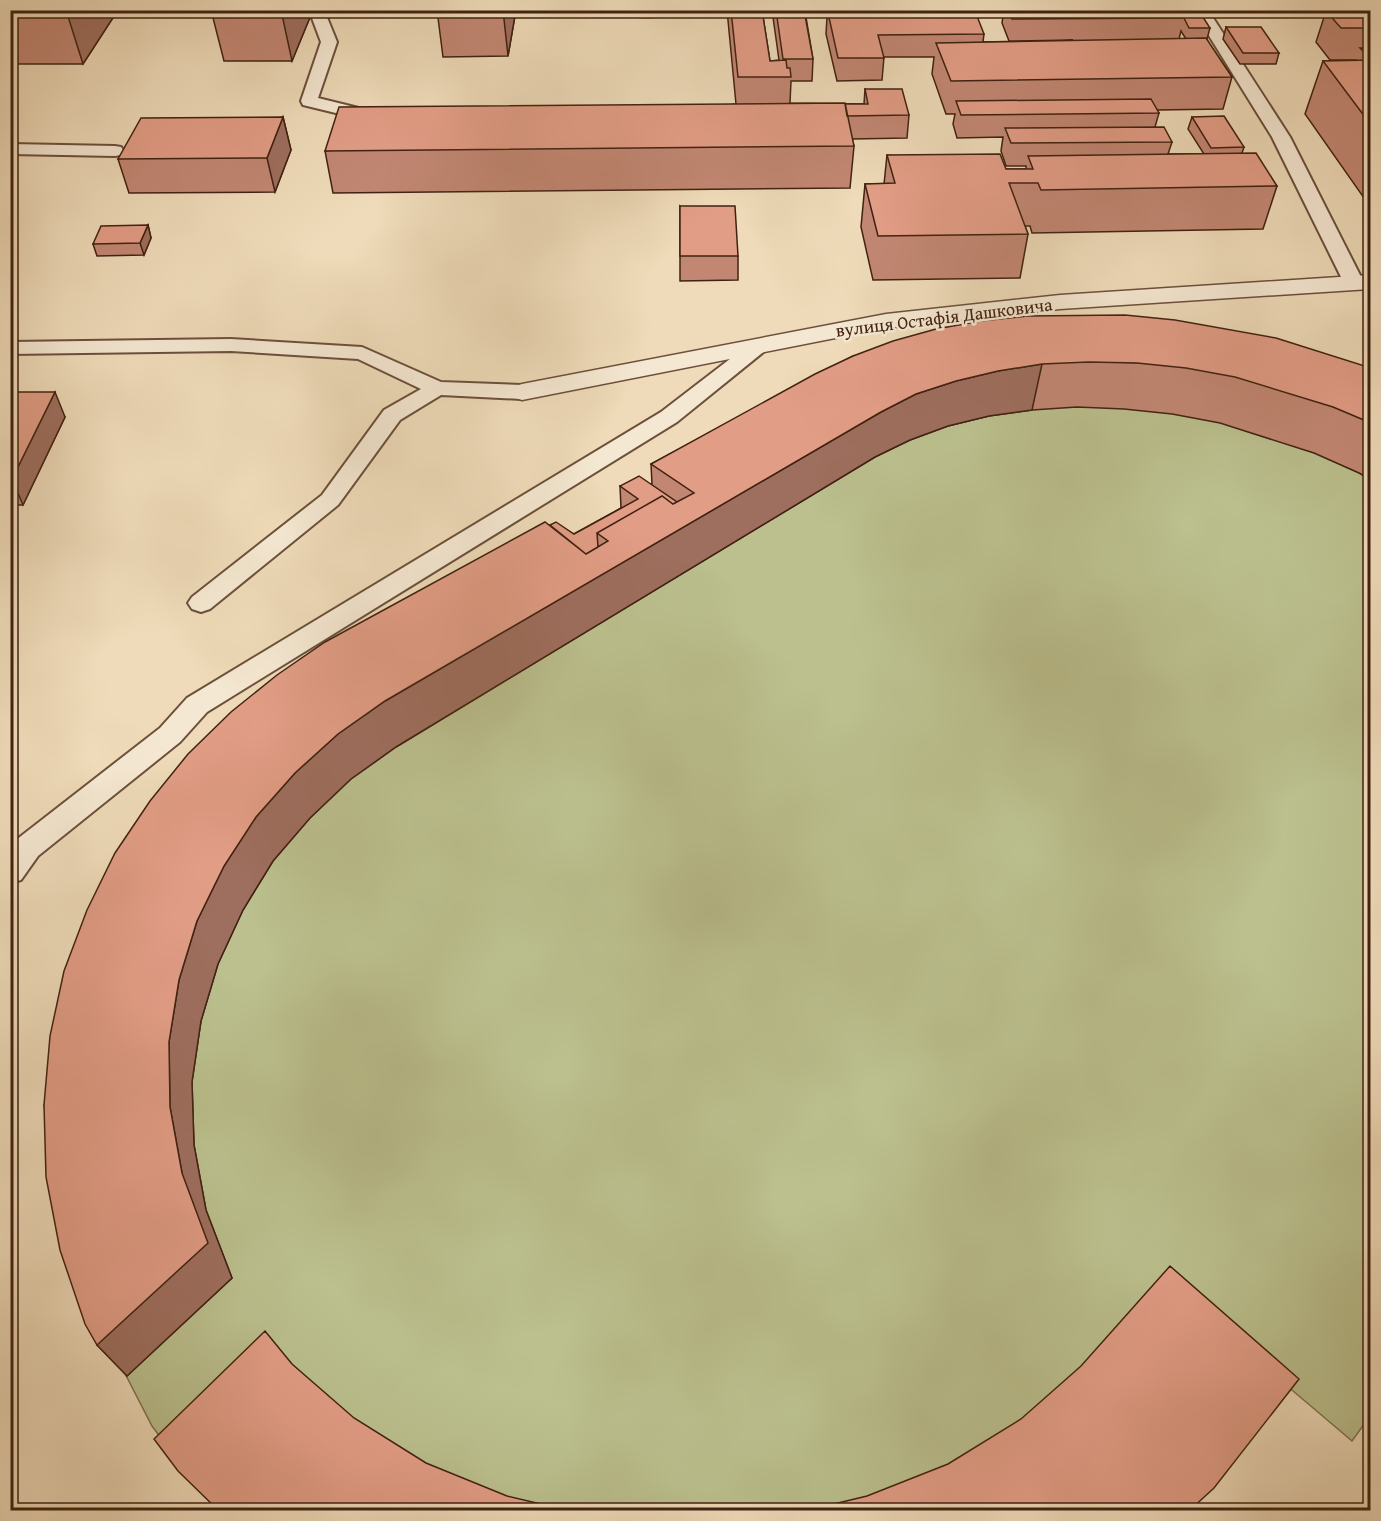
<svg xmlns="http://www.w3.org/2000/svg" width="1381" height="1521" viewBox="0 0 1381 1521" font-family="'Gentium Book Plus',serif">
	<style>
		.green { fill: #bbc08e; stroke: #7e7150; stroke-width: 1.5 }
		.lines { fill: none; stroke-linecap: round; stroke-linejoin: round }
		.service-casing { stroke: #6c503b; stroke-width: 4 }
		.minor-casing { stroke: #6c503b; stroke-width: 3 }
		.service { fill: #f5e8d2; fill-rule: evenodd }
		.minor { fill: #f5e8d2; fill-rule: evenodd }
		.wall { fill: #c28773; stroke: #412211; stroke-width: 1.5; fill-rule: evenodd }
		.shaded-wall { fill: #9e6e5e; stroke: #412211; stroke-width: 1.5 }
		.building { fill: #e29d86; stroke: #412211; stroke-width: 1.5 }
		.labels { text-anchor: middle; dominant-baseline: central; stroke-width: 5; stroke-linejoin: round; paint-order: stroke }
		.far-street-label { font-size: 18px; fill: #412211; stroke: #f5e8d2 }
	</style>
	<rect width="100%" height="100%" fill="#efdbb9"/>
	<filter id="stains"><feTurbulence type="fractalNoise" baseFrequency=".00333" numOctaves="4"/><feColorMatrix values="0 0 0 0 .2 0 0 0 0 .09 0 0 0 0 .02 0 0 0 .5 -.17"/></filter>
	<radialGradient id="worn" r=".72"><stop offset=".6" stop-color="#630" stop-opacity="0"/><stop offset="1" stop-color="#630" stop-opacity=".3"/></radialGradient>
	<path class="green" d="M887,386L1370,422V1416L1352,1441L1286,1385L1188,1510H219L205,1497L152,1426L116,1356L112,953Z"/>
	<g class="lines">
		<defs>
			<path id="service" d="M309,10H324L337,42L318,98L383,114L385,118L383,122L377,123L303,105L301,101L321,42Z
				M613,10H670L672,12C664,19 621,17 613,10Z
				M1193,10H1208L1290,137L1364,283L1361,287H1347L1344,283L1272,137Z
				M10,144L115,146L121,147L124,151L121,155L115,156L10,154Z
				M231,339L362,347L441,382L522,385L530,387L533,392L530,397L522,399L441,395L400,420L338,505L210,609L201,612L192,609L188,603L192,597L322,495L384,410L421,389L358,359L231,351L10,354V342Z
				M759,340L766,342L770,346L766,350L677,422L207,712L180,742L38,856L21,880L10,883V847L16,840L160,728L187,698L661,412L752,342Z"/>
			<path id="minor" d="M1370,275V289L1060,309L886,328L522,400L513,397L509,392L513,387L522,384L886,314L1060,295Z"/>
		</defs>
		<use href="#service" class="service-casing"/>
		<use href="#minor" class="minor-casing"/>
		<use href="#service" class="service"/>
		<use href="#minor" class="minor"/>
	</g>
	<path class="wall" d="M10,10H118L83,64H14L10,53Z
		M211,10H313L292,61H224Z
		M437,10H516L508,56L443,57Z
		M727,10H762L770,61L779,60L772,10H835V13H848V10H947L984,34L983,42L1073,40L1009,41L1002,23L1004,10H1179L1182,14L1210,28L1207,39H1206L1232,77L1223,109L1157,110L1159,113L1155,127L1172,142L1168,154H1204L1188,129L1192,117L1244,147L1242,153L1277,186L1263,229L1032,233L1030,226H1025L1028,234L1020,278L873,280L861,227L865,184H884L887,155L1006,169H1026V166H1006L1001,151L1003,137L957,138L953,124L955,114H946L932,74L934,57H884L882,80L837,81L826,34L827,17H806L813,59L812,81H791L790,103L864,104L865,89L909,115L907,138L852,139L854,146L850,188L333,193L325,151L736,104ZM1181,31L1186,39H1179Z
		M1371,10V208L1305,114L1323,61H1356V60H1330L1316,42L1326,11Z
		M1226,27L1279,53L1276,64H1240L1223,39Z
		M283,117L291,150L275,192L129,193L118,159Z
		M680,206L738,256V280L680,281Z
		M148,225L151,238L144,255L97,256L93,244Z
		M853,356L1371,368V480L1359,473L1314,453L1220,423L1172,414L1124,409L1077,407L1032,410L989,416L948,426L910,440L875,457L396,747L351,779L310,818L273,861L243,910L218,964L201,1021L192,1082L194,1145L206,1210L232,1278L127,1376L97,1345L44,1105L550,525L574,534L621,508L620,486L652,484L651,464Z
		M10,392L65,417L23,505H10Z"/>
	<path class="shaded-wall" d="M66,10H118L83,64Z
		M281,10H313L292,61Z
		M503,10H516L508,56Z
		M283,117L291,150L275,192L267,158Z
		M10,225L15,235L10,240Z
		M148,225L151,238L144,255L140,243Z
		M1042,364L1032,410L989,416L948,426L910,440L875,457L396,747L351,779L310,818L273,861L243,910L218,964L201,1021L192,1082L194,1145L206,1210L232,1278L127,1376L97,1345L182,1173L170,1107L169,1042L179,980L197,921L224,866L256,817L295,773L338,734L385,701L881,412L916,394L956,381L998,371Z
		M55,392L65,417L23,505L12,479Z
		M10,681L13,685L10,692Z"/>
	<path class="building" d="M731,10H762L770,61L786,60L787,68H790L791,77H738Z
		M776,10H804L813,59H783Z
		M851,10H947L948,11L852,12Z
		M1009,10H1179L1184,18L1012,19Z
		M1371,10V28H1341L1326,11Z
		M975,11L984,34L878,35L884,58H838L828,13Z
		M1182,14H1201L1210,28H1189Z
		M1226,27H1261L1279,53H1243Z
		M1206,38L1232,77L951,81L936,43Z
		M1360,48H1371V59Z
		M1371,60V125L1323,61Z
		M865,89H902L909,115L847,116L845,104H868Z
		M1151,99L1159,113L961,115L956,101Z
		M845,103L854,146L325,151L339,107Z
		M1224,116L1244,147L1211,148L1192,117Z
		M283,117L267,158L118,159L141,118Z
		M1164,127L1172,142L1011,143L1005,128Z
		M1256,153L1277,186L1041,190L1038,183H1009L1028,234L878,236L865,184L895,183L887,155L1000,154L1006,169H1033L1028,156Z
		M680,206H735L738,256H680Z
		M148,225L140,243L93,244L101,226Z
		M1125,315L1175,320L1276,338L1371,368V423L1333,407L1235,377L1186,368L1137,363L1089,362L1042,364L998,371L956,381L916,394L881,412L385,701L338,734L295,773L256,817L224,866L197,921L179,980L169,1042L170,1107L182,1173L208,1243L97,1345L85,1324L60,1250L46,1177L44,1105L50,1036L64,971L87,910L115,853L150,801L188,754L231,712L277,675L325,642L545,522L586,554L608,541L597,533L662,496L673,504L694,493L651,464L815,374L853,356L893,341L936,329L981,321L1028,316Z
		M10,392H55L12,479H10Z
		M639,476L677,502L673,504L662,496L597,533L598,547L586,554L550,525L556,522L574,534L638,499L620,486Z
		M1170,1266L1299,1379L1214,1488L1190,1510H809L867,1496L948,1464L1021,1419L1081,1366Z
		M265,1331L292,1364L354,1418L426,1463L507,1496L566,1510H218L178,1471L154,1439Z"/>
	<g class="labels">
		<g class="far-street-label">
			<text transform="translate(944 317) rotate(-7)">вулиця Остафія Дашковича</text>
		</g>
	</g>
	<rect width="1381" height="1521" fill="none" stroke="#efdbb9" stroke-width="36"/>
	<rect x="12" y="12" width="1357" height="1497" fill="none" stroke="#412211" stroke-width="3"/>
	<rect x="18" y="18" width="1345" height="1485" fill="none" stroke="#412211" stroke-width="1.5"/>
	<rect width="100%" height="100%" filter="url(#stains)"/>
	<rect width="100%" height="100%" fill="url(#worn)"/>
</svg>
